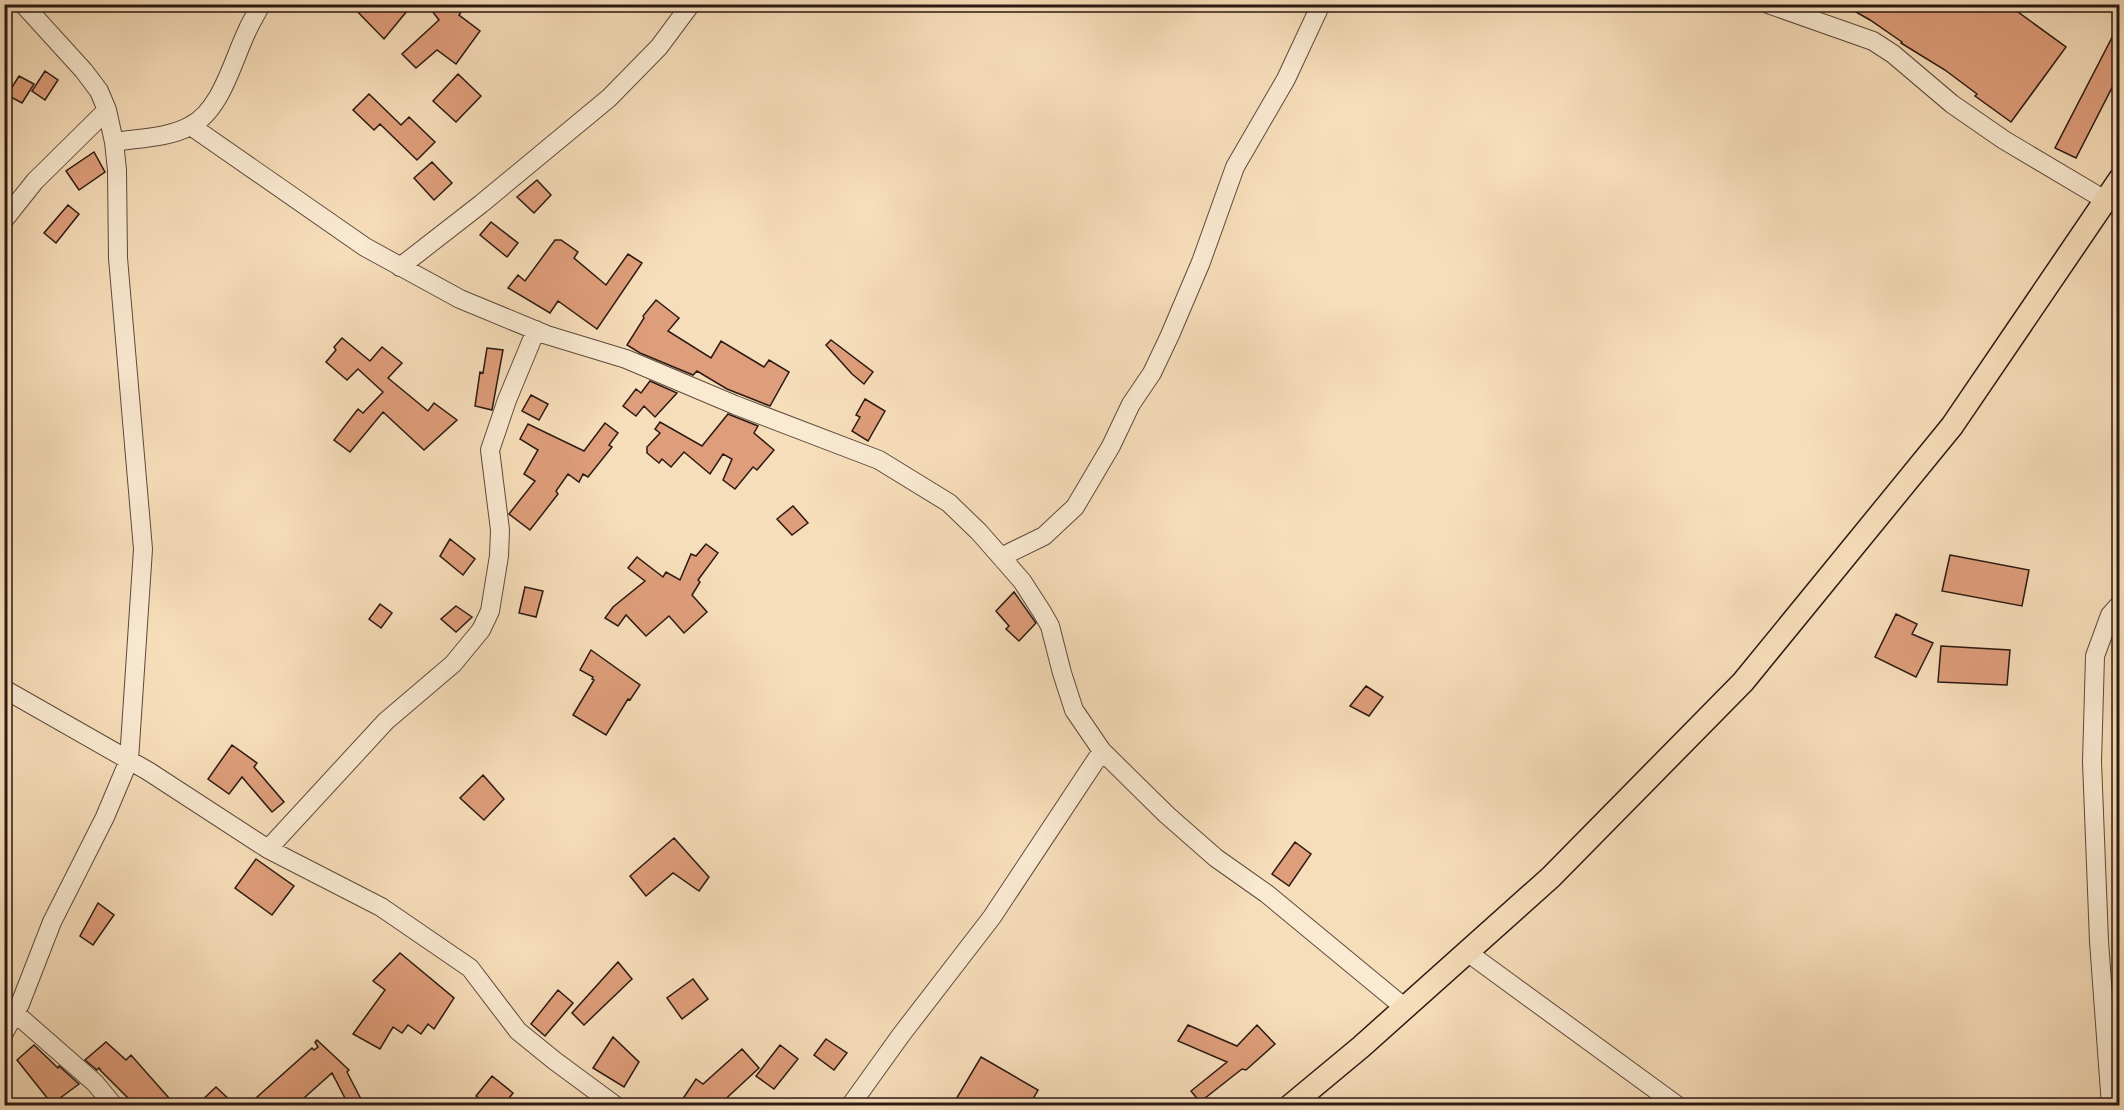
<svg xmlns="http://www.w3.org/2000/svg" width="2124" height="1110" viewBox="0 0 2124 1110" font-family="'IM FELL Double Pica',serif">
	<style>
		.building { fill: #df9e7b; stroke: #2b1912; stroke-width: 1.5 }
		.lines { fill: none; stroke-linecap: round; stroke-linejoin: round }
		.minor-casing { stroke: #5e4a3c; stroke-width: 20 }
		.major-casing { stroke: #2b1912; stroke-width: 25 }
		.minor { stroke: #faead2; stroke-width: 18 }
		.major { stroke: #f7deba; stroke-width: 22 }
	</style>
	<rect width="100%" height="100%" fill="#f7deba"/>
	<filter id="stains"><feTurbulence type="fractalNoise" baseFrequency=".00333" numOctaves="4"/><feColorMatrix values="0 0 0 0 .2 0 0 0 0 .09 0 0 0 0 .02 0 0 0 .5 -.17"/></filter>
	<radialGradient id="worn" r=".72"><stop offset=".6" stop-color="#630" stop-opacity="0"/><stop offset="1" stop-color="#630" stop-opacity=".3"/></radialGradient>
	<path class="building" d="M350,4H399L407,11L384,39Z
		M441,4H466L459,15L480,31L456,64L437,50L416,68L402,54L439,20L432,11Z
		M1842,4H2007L2066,47L2011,122L1975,96L1977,94L1945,70L1901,43L1902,42L1870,20Z
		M2120,22V72L2076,158L2055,148Z
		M45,71L58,80L45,100L32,91Z
		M458,74L481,96L456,122L433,101Z
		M19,76L34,84L22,103L7,95Z
		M369,94L401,125L409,117L435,142L417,160L380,124L374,130L353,110Z
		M94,152L105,172L79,190L66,171Z
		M432,162L452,183L434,200L414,178Z
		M537,180L551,195L534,213L517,197Z
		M68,205L79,214L56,243L44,233Z
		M491,222L518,243L507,257L480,235Z
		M555,240H561L578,252L574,258L606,285L628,254L642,263L597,329L558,301L550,313L508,288L518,275L525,281Z
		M656,300L679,318L668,331L711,358L721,341L764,367L769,360L789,372L770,406L727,389L697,371L693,375L640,353L627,345L644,318L643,316Z
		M342,338L370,361L382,347L402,363L388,378L428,411L434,403L457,420L424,450L383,412L350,452L334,440L358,409L363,413L383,392L358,369L347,380L326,362L336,350L334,347Z
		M831,340L873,372L864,384L852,374L826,345Z
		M487,348L503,350L492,410L475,406L480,372L483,373Z
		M650,381L677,393L655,417L644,406L636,416L623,406L636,389L641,393Z
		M531,395L548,404L539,420L522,411Z
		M865,399L885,411L868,441L852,431L860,417L856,415Z
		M728,414L758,426L754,433L774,450L757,470L753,467L735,489L723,480L732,459L723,454L710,474L684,452L671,467L662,459L659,463L647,453V447L660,433L655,429L660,422L702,446Z
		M605,423L618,433L609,445L612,447L588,477L583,474L579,482L568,474L556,491L558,494L530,530L509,514L535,481L524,474L538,450L520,439L528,424L584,451Z
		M793,506L808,523L792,535L777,519Z
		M450,539L475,559L463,575L440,556Z
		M706,544L718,553L698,580L700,582L692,595L707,612L684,633L669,616L646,636L626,615L618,626L605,618L613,607L645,581L628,568L637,557L663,577L666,572L680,580L691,554L696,556Z
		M1950,555L2029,570L2022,606L1942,591Z
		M525,587L543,591L536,617L519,613Z
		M1014,592L1036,623L1019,641L1006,629L1009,626L996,611Z
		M380,604L392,613L381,628L369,619Z
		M456,606L472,617L456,632L441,619Z
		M1896,614L1917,624L1912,634L1933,643L1916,677L1875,657Z
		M1941,646L2010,650L2007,685L1938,682Z
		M591,650L640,685L630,700L628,699L606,735L573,715L594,680L592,679L593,677L580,670Z
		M1366,686L1383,697L1369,716L1350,706Z
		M232,745L257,763L254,767L284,802L272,812L242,777L229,794L208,779Z
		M483,775L504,799L484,820L460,798Z
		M674,838L709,877L699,891L673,873L646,896L630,876Z
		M1295,842L1311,854L1289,886L1272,874Z
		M256,859L294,886L272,915L235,888Z
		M98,903L114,915L93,945L80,936Z
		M400,953L454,998L434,1029L428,1024L421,1034L408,1025L402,1033L393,1027L380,1049L353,1034L385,990L373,981Z
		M618,962L632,979L584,1025L572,1013Z
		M693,979L708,999L682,1019L667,998Z
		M558,990L573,1003L545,1036L531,1024Z
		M1188,1025L1237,1046L1257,1025L1275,1044L1246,1070L1242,1069L1200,1102L1191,1091L1227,1062L1178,1041Z
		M613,1037L639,1062L624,1087L593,1068Z
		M826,1039L847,1053L834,1070L814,1055Z
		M317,1040L349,1070L347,1072L364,1105L349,1106L332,1073L295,1106H247L312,1048L314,1050L318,1047L315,1042Z
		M106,1042L126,1060L131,1055L176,1106H136L101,1071L99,1068L97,1070L85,1060Z
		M34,1045L58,1068L59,1066L79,1084L52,1104L17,1060Z
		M780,1045L798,1059L774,1089L756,1076Z
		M742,1049L759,1068L718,1106H678L696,1079L703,1084Z
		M981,1057L1038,1090L1029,1106H952Z
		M492,1076L513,1093L503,1106H487L476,1096Z
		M216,1087L236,1106H196Z"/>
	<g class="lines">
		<defs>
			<path id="minor" d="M1768,4L1873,41L1893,54L1952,104L2004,140L2105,200
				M191,126L365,247L460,299L547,335L626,359L735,405L879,460L949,503L979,532L1001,557L1022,581L1042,612L1050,626L1062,673L1074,710L1102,751L1167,815L1216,858L1267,894L1405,1008
				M114,142C139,138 168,138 190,126C222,110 233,59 248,29C252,20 257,13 261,4
				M4,220L35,181L107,110
				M400,267L481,204L609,98L659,47L691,4
				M1001,557L1044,536L1075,507L1111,446L1131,404L1152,373L1170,335L1201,262L1235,167L1286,79L1321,4
				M4,689L148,771L268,849L381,907L470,968L518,1031L555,1061L616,1106
				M268,849L386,721L453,664L481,630L490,611L499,556L500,530L490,450L507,400L536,330
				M1467,952L1678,1106
				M15,1013L95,1083L114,1106
				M4,1033L20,1004L52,922L105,817L129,760L143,549L118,258L117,170L114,142L107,110L99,91L84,71L23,4
				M850,1106L901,1035L992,917L1102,751
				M2111,1106L2099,941L2092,762L2095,656L2110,615L2120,604"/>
			<path id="major" d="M1290,1106L1361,1047L1551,877L1743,682L1952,426L2120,179"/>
		</defs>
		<use href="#minor" class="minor-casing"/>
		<use href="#major" class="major-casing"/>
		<use href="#minor" class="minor"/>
		<use href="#major" class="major"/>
	</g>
	<rect width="2124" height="1110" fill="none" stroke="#f7deba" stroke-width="24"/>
	<rect x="6" y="6" width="2112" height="1098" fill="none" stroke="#2b1912" stroke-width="3"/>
	<rect x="12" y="12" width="2100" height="1086" fill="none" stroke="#2b1912" stroke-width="1.5"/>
	<rect width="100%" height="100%" filter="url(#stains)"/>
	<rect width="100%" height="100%" fill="url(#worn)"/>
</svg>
